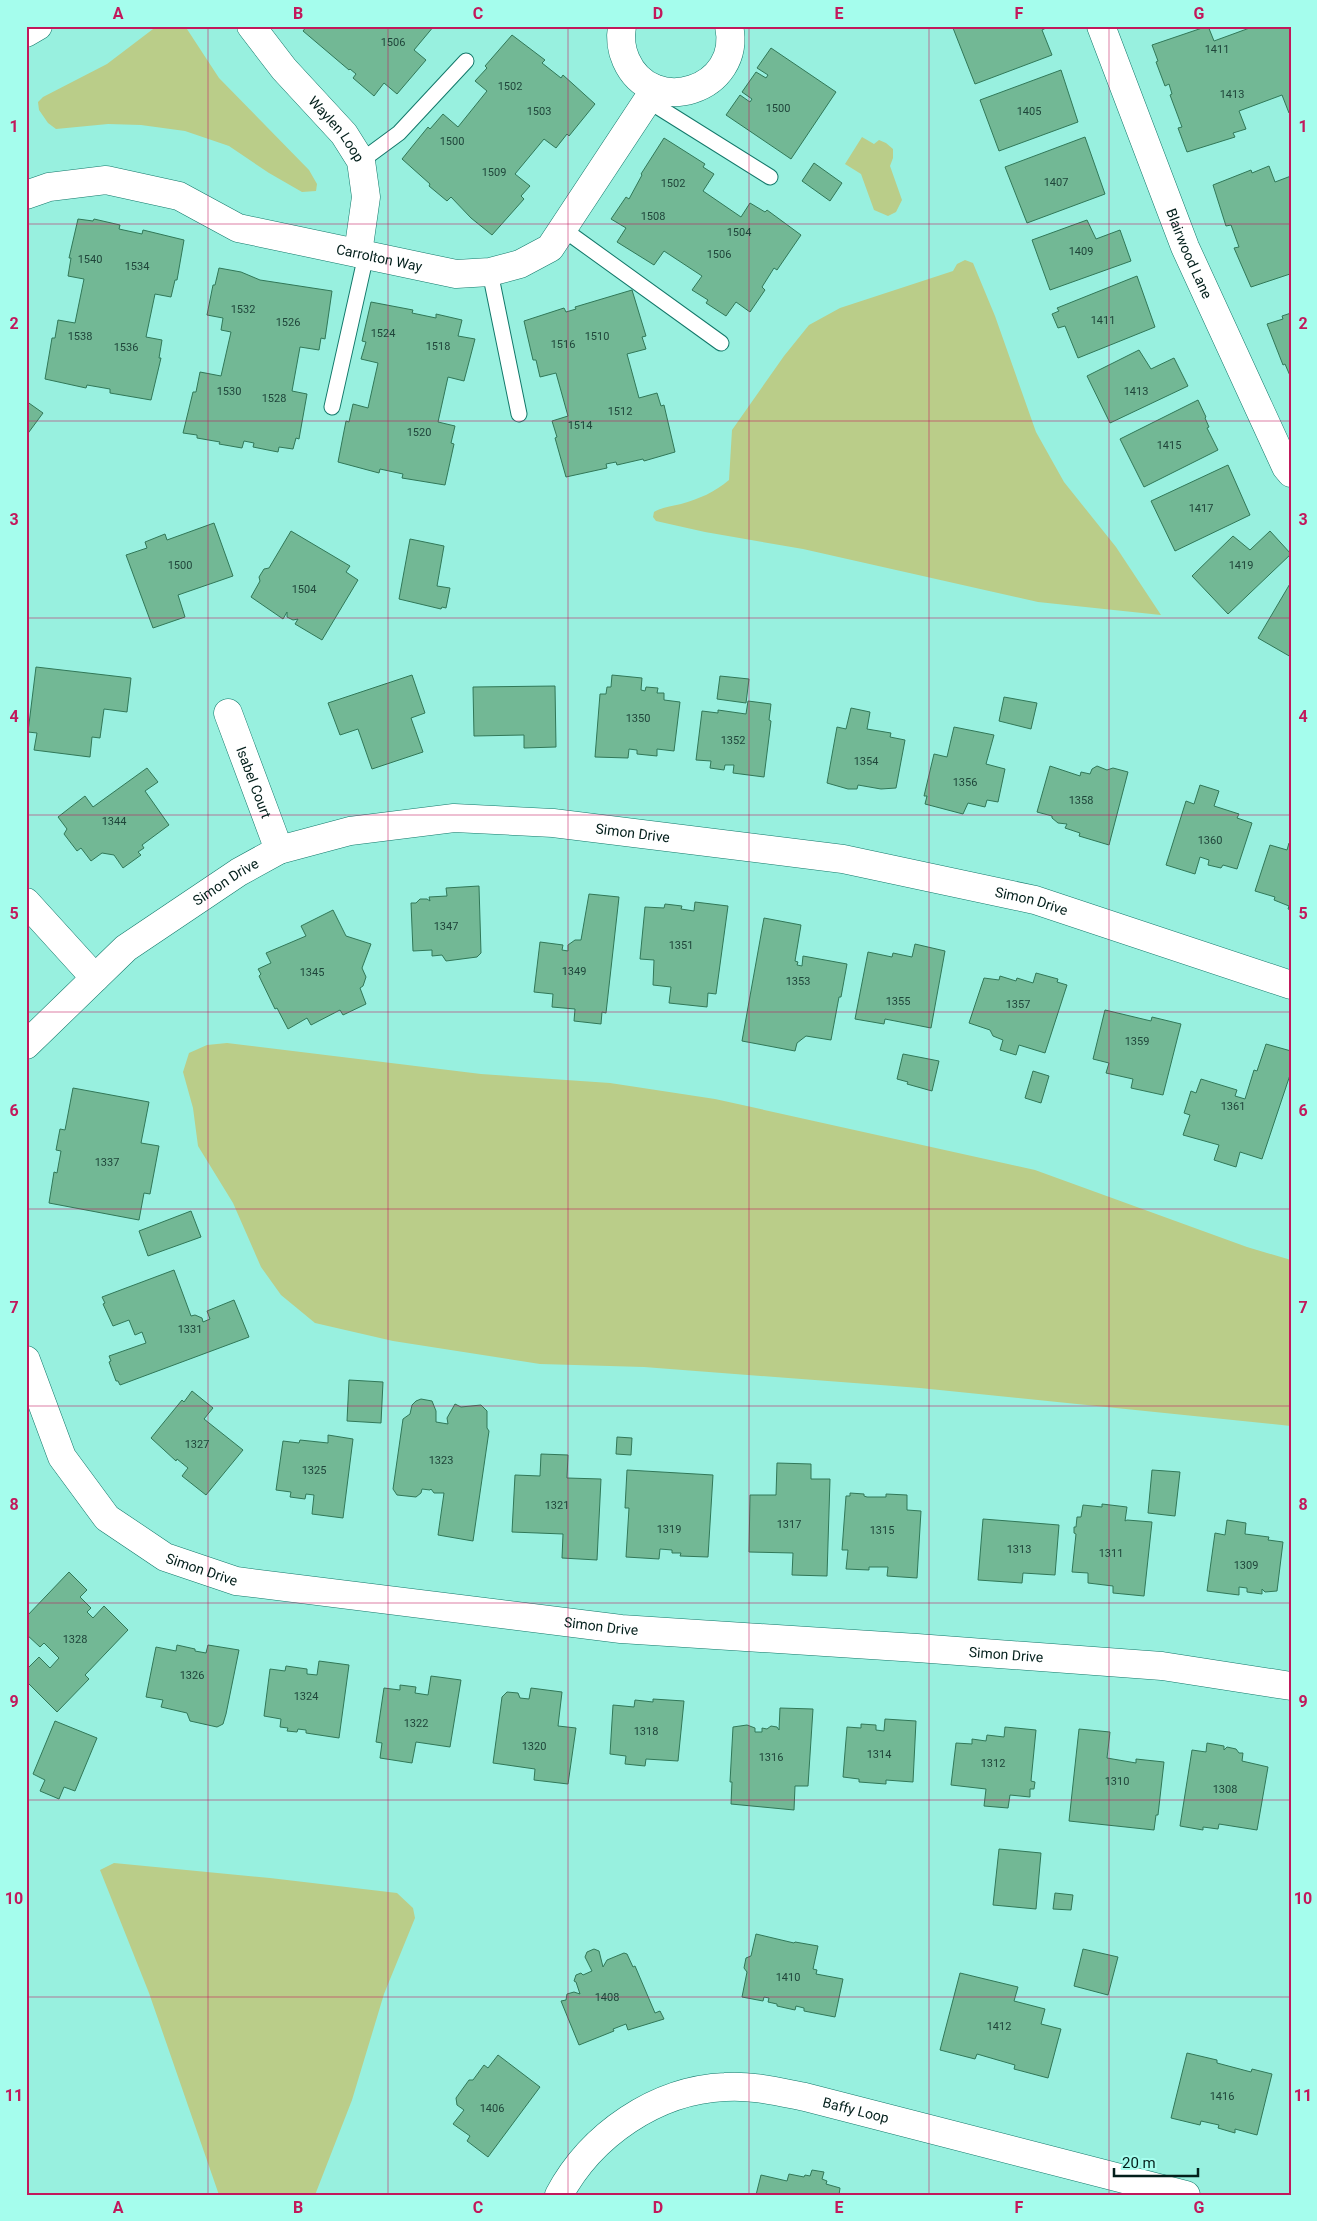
<svg xmlns="http://www.w3.org/2000/svg" width="1317" height="2221" viewBox="0 0 1317 2221" font-family="Roboto,sans-serif">
	<style>
		.water { fill: #bacd89 }
		.building { fill: #72b895; stroke: #317858 }
		.lines { fill: none; stroke-linecap: round; stroke-linejoin: round }
		.lane-casing { stroke: #12786a; stroke-width: 17 }
		.street-casing { stroke: #12786a; stroke-width: 29 }
		.lane { stroke: #fff; stroke-width: 15 }
		.street { stroke: #fff; stroke-width: 28 }
		.grid { fill: none; stroke: #c2185b; stroke-width: 1; stroke-opacity: 0.55 }
		.labels { text-anchor: middle; dominant-baseline: central; stroke-width: 4; stroke-linejoin: round; paint-order: stroke }
		.number-label { font-size: 11px; fill: #1f453a }
		.street-label { font-size: 14px; fill: #031f1b; stroke: #a5fded }
		.neatline { fill: none; stroke: #c2185b; stroke-width: 2 }
		.grid-label { font-size: 16px; text-anchor: middle; font-weight: bold; fill: #c2185b }
	</style>
	<rect width="100%" height="100%" fill="#98f0df"/>
	<path class="water" d="M157,26H185L219,78L309,170L317,184L316,191L302,192L269,173L229,146L185,131L141,125L108,124L56,129L48,123L39,110L38,102L43,97L107,64Z
		M862,137L874,144L879,140L886,143L893,149V158L890,166L902,200L896,212L888,216L874,210L861,174L845,164Z
		M965,260L973,263L995,316L1036,432L1064,482L1116,547L1161,615L1038,602L803,549L705,532L656,521L653,517L654,512C662,507 672,506 681,504C699,499 715,492 729,480L732,430L784,356L809,325L840,308L953,271L957,264Z
		M227,1043L481,1074L610,1083L715,1099L1035,1170L1247,1247L1291,1260V1426L920,1388L644,1367L540,1364L393,1341L315,1323L281,1295L261,1267L233,1203L198,1146L193,1108L183,1072L189,1053L207,1045Z
		M114,1863L270,1878L397,1893L413,1908L415,1918L384,1994L352,2100L315,2195H219L149,1993L100,1870Z"/>
	<path class="building" d="M307,26H434L414,50L426,60L397,94L384,83L374,96L353,78L356,74L350,69L349,70L303,31Z
		M957,26H1046V28L1042,30L1052,55L975,84L953,28Z
		M1208,26L1214,41L1255,26H1291V112L1289,113L1282,95L1239,111L1246,129L1233,133L1235,137L1187,152L1178,128L1182,127L1170,95L1172,94L1169,84L1165,86L1156,62L1158,61L1152,45Z
		M512,35L545,60L542,63L561,78L563,75L595,104L569,136L567,134L556,148L544,139L515,174L530,186L521,196L524,199L492,235L471,218L451,197L447,201L429,186L430,184L402,159L428,127L430,129L443,114L458,127L487,91L475,81L487,68L485,66Z
		M771,48L836,92L791,159L726,115L740,95L750,102L752,99L742,92L756,72L766,78L768,75L757,68Z
		M1061,70L1078,122L999,151L980,100Z
		M1085,137L1105,194L1027,223L1005,167Z
		M664,138L705,164L703,167L714,174L703,191L741,217L750,203L765,212L767,210L801,235L777,270L774,268L762,287L765,290L750,312L736,302L726,316L706,303L708,300L692,290L702,276L664,251L654,265L617,242L626,228L611,219L626,197L629,199L642,175L641,174Z
		M814,163L842,183L830,201L802,181Z
		M1269,166L1275,182L1291,176V271L1290,274L1251,287L1234,248L1239,247L1231,225L1226,226L1213,185L1251,170L1252,173Z
		M78,219L93,221L94,219L120,225L119,229L142,234L143,230L184,240L177,280H175L171,297L155,294L146,337L162,340L159,358H161L151,400L110,393V389L87,385L86,388L45,379L52,338H55L58,320L75,323L84,279L68,276L71,258H69Z
		M1087,220L1096,239L1120,230L1131,261L1050,290L1032,240Z
		M219,268L241,272L260,280L332,291L325,339L321,338L319,350L300,347L292,391L307,394L299,439L296,438L293,449L279,447L278,452L253,447L254,443L244,441L242,448L219,444L220,442L197,438V435L183,433L193,392H196L200,372L221,376L231,332L221,330L223,318L207,315L213,285H215Z
		M1137,276L1155,327L1078,358L1065,326L1058,328L1052,314L1059,311L1057,308Z
		M632,290L646,336L642,337L646,349L627,354L639,398L657,393L661,406L664,405L675,452L644,461L643,459L617,465L616,462L606,464L607,468L566,477L555,438L557,437L552,421L568,416L556,373L540,377L536,360H533L524,321L564,308L566,312L576,309L575,307Z
		M371,302L413,310L412,313L436,318V314L462,320L458,336L475,339L464,381L448,377L438,422L455,426L451,443L454,444L445,485L402,478L403,474L380,469L379,473L338,462L346,421L349,422L353,404L368,408L378,363L361,359L366,342L362,341Z
		M1291,313V378L1285,364L1283,365L1267,324L1283,319L1282,316Z
		M1139,350L1151,369L1174,358L1188,386L1110,423L1087,376Z
		M1198,400L1206,417L1205,418L1209,427L1207,428L1218,450L1144,487L1120,439Z
		M26,401L43,413L26,436Z
		M1228,465L1250,515L1175,551L1151,501Z
		M214,523L233,576L178,595L185,617L153,628L126,555L147,548L145,542L165,534L167,540Z
		M291,531L350,566L346,572L358,580L322,640L295,624L298,619L293,620L287,617V612L283,619L251,597L260,581L259,577L264,569L269,568Z
		M1270,531L1291,554L1228,614L1192,576L1233,536L1250,550Z
		M410,539L444,546L437,586L450,588L446,608L442,607L441,609L399,599Z
		M1291,582V657L1258,638Z
		M36,667L131,678L127,712L104,709L100,738L92,737L90,757L34,750L37,733L28,732Z
		M412,675L425,713L411,718L423,752L372,769L358,729L340,735L328,703Z
		M612,675L642,678L641,690L645,691L646,687L658,688L657,693H664V700L680,702L674,751L657,749V756L637,754V750L629,749L628,758L595,757L600,694H606L607,687H611Z
		M720,676L749,679L746,703L717,699Z
		M555,686L556,747L524,748V735L474,736L473,687Z
		M1004,697L1037,703L1031,729L999,721Z
		M748,701L771,704L769,720L771,721L764,777L733,773L734,765H725L724,770L710,768L711,761L696,760L702,711L718,713V710L746,714Z
		M851,708L870,712L867,729L891,733L890,737L905,740L896,788L881,789L858,785L857,789H848L827,783L837,727L846,729Z
		M954,727L994,735L986,764L1005,769L998,802L987,800L985,807L968,803L963,814L925,804L927,796H924L934,754L947,757Z
		M1050,766L1080,776L1081,772L1090,774L1092,769L1097,766L1107,770L1113,768L1128,772L1109,845L1079,836L1080,833L1065,828L1067,824L1058,823L1052,818V816L1037,812Z
		M147,768L158,782L145,791L169,825L142,845L144,848L138,852L141,855L123,868L114,855L102,853L91,861L81,848L77,851L64,834L67,829L58,817L85,796L93,807Z
		M1200,785L1219,791L1214,806L1239,814L1237,818L1252,823L1237,869L1223,865L1221,868L1208,865L1209,860L1200,857L1195,874L1166,865L1186,801L1194,804Z
		M1289,843L1291,844V910L1288,909L1289,906L1274,900L1275,897L1255,891L1270,845L1287,850Z
		M479,886L481,953L477,957L446,961L442,955L432,956V950L413,951L411,903H416L420,899H427L430,901L429,897L447,896L446,888Z
		M589,894L619,897L606,1013L602,1012L601,1024L574,1021L575,1009L552,1007L553,994L534,992L540,942L563,945L562,950L568,951V945L575,940H581Z
		M695,902L728,906L716,994L708,993L707,1007L669,1003L671,987L653,985L654,960L640,959L645,907L664,908L665,904L682,906L681,909L694,911Z
		M333,910L346,936L371,944L362,968L366,977L363,986L360,988L366,1004L343,1015L340,1010L311,1025L307,1018L288,1029L277,1008L275,1009L259,976L261,974L258,969L271,963L266,953L306,936L301,926Z
		M764,918L801,925L795,961L798,962L797,965L802,966L803,956L847,964L841,997H839L831,1040L806,1036L797,1043L795,1051L742,1041Z
		M915,944L945,951L931,1028L885,1019L884,1024L855,1019L868,952L892,957L893,953L912,957Z
		M1036,973L1058,979L1057,982L1067,985L1045,1053L1019,1045L1016,1055L1000,1050L1003,1040L993,1036L990,1030L969,1023L984,978L999,980L1000,976L1016,981L1017,978L1033,983Z
		M1105,1010L1151,1021L1152,1017L1181,1024L1163,1095L1131,1088L1133,1079L1106,1073L1109,1063L1093,1059Z
		M1266,1044L1291,1051V1072L1262,1159L1240,1152L1236,1167L1214,1160L1219,1145L1183,1135L1190,1115L1184,1113L1191,1091L1196,1093L1201,1079L1237,1090L1235,1096L1245,1099L1254,1070L1257,1071Z
		M903,1054L939,1061L932,1091L907,1084L908,1082L897,1079Z
		M1033,1071L1049,1076L1041,1103L1025,1098Z
		M73,1088L149,1102L141,1143L159,1146L150,1194L144,1193L139,1220L49,1203L54,1172L57,1173L61,1151L56,1150L60,1129L65,1130Z
		M191,1211L201,1237L148,1256L139,1231Z
		M174,1270L191,1316L195,1315L202,1318L203,1322L210,1319L207,1311L234,1300L249,1337L120,1385L118,1381H116L109,1362L111,1361L109,1356L146,1343L142,1332L135,1335L129,1320L113,1326L103,1304L105,1303L102,1297Z
		M349,1380L383,1382L381,1423L347,1421Z
		M192,1391L213,1408L204,1419L243,1450L206,1495L182,1476L188,1468L177,1459L176,1461L151,1438L182,1400L184,1402Z
		M421,1399L432,1401L436,1411V1422L448,1424L447,1418L455,1404L461,1407L481,1405L487,1411V1428L489,1431L473,1541L438,1535L444,1493H434L431,1489L430,1490L422,1489L421,1493L416,1497L397,1495L393,1489L403,1419L410,1414L412,1405L416,1401Z
		M328,1435L353,1439L343,1518L312,1514L314,1495L306,1494L305,1499L290,1497L291,1492L276,1490L283,1441L299,1443L300,1440L328,1443Z
		M617,1437L632,1438L631,1455L616,1454Z
		M541,1454L568,1455L567,1478L601,1479L597,1560L562,1558L563,1534L512,1532L515,1475L540,1476Z
		M777,1463L811,1464V1479H830L827,1576L792,1575L793,1553L749,1552L750,1495H776Z
		M627,1470L713,1475L708,1557L680,1556L681,1553H672V1550L660,1549L659,1559L626,1557L629,1508H625Z
		M1152,1470L1180,1472L1175,1516L1148,1513Z
		M850,1493L864,1494V1496L867,1497H886V1494L907,1495V1510L921,1511L917,1578L887,1576L888,1567H869V1570L846,1569L848,1550H842L846,1496H850Z
		M1102,1504L1127,1507L1125,1521L1127,1520L1152,1522L1144,1596L1113,1593V1586L1088,1583V1573L1072,1572L1076,1534L1074,1533V1527H1076L1077,1517H1081L1083,1505L1102,1507Z
		M983,1519L1059,1525L1055,1575L1023,1573L1022,1583L978,1580Z
		M1227,1520L1246,1523L1245,1534L1269,1537L1268,1540L1283,1542L1277,1591L1265,1592L1262,1589V1594L1247,1592V1588L1239,1587V1595L1207,1591L1215,1533L1225,1535Z
		M69,1572L87,1590L80,1597L91,1608L87,1612L93,1618L104,1606L128,1630L85,1675L89,1679L57,1712L26,1681V1670L39,1657L50,1668L59,1658L44,1643L40,1647L26,1634V1617Z
		M177,1645L195,1649V1651L206,1653L208,1645L239,1650L226,1714L223,1724L217,1727L190,1721L187,1713L161,1707L163,1700L146,1697L156,1647L176,1651Z
		M319,1661L349,1665L339,1738L306,1733V1730L298,1729L297,1732L287,1731L288,1728L280,1727L281,1719L264,1716L270,1669L285,1671L286,1666L307,1669V1674L317,1675Z
		M431,1676L461,1680L450,1747L416,1742L412,1763L380,1758L382,1743L376,1742L384,1688L400,1690V1685L416,1687L415,1693L428,1695Z
		M531,1688L562,1692L558,1726L576,1728L568,1784L534,1780L535,1769L493,1763L502,1697L507,1692L518,1693L520,1698L529,1699Z
		M653,1699L684,1701L678,1761L646,1759L645,1766L625,1764L626,1756L610,1754L613,1705L634,1707L635,1700L653,1702Z
		M780,1708L813,1709L808,1786H795L794,1810L731,1804L732,1782H730L733,1727L747,1725L755,1728V1732H762V1728L767,1729L771,1726L777,1727L779,1730Z
		M885,1719L916,1721L913,1782L886,1780V1784L859,1782V1779L843,1777L847,1727L861,1728V1724L876,1725V1730L884,1731Z
		M55,1721L97,1738L75,1791L64,1787L59,1799L40,1791L45,1780L33,1774Z
		M1005,1727L1036,1730L1031,1781L1035,1782L1034,1789H1030V1797L1010,1795L1008,1808L984,1806L986,1789L951,1785L956,1743L972,1744V1739L986,1741L987,1735L1004,1737Z
		M1079,1729L1110,1732L1107,1758L1136,1763V1759L1164,1762L1158,1815H1156L1154,1830L1069,1821Z
		M1207,1743L1224,1746V1750L1227,1747L1236,1749L1239,1753H1243L1242,1761L1268,1767L1257,1830L1219,1824L1218,1829L1203,1827V1830L1180,1826L1192,1750L1206,1752Z
		M999,1849L1041,1853L1036,1909L993,1905Z
		M1055,1893L1073,1895L1071,1910L1053,1909Z
		M756,1934L794,1943L795,1942L818,1946L813,1969L817,1970L816,1974L843,1979L835,2017L804,2011V2008L796,2006L795,2010L777,2006V2004L768,2002L769,1998L764,1997L763,2001L742,1997L747,1972L744,1968L746,1958L751,1956Z
		M594,1949L599,1951L603,1967L607,1960L624,1953L627,1954L633,1967L635,1966L655,2013L660,2011L664,2019L628,2030L626,2024L613,2029L614,2031L579,2045L561,2001L566,2000L567,1994L574,1992L580,1994L576,1982L574,1981L576,1975L581,1973L583,1975L592,1971L585,1957L587,1952Z
		M1083,1949L1118,1957L1108,1995L1074,1986Z
		M960,1973L1018,1987L1014,2001L1045,2009L1041,2024L1061,2029L1048,2078L1014,2069L1015,2065L977,2054L975,2059L940,2050Z
		M1187,2053L1217,2060V2063L1251,2072L1252,2069L1272,2074L1257,2135L1235,2129V2133L1218,2128L1219,2125L1201,2121L1200,2125L1171,2118Z
		M498,2055L540,2087L488,2157L467,2141L470,2136L453,2124L464,2110L457,2105L456,2098L469,2080H473L484,2065L488,2068Z
		M812,2170L824,2172L822,2179L827,2181L826,2184L840,2188L839,2195H756L761,2175L787,2181L789,2174L804,2177L805,2175L810,2176Z"/>
	<g class="lines">
		<defs>
			<path id="lane" d="M647,100L770,177
				M361,161L399,133L466,61
				M563,229L721,343
				M490,272L519,414
				M332,407L366,255"/>
			<g id="street">
				<path id="s1" d="M251,26L284,69L344,134L361,161L366,197L358,253"/>
				<path d="M622,26C620,38 621,49 626,60C652,119 743,90 729,26"/>
				<path id="s2" d="M1101,26L1185,247L1286,467L1291,473"/>
				<path d="M26,33L38,26"/>
				<path id="s3" d="M26,195L49,187L106,180L179,196L238,228L456,274L490,272L520,264L550,248L655,89"/>
				<path id="s4" d="M228,713L279,850"/>
				<path d="M26,902L95,978"/>
				<path id="s5" d="M26,1045L126,948L239,872L279,850L350,831L454,818L553,823L843,859L1035,900L1291,985"/>
				<path id="s6" d="M26,1360L62,1457L107,1518L165,1557L236,1581L621,1629L917,1648L1162,1666L1291,1686"/>
				<path id="s7" d="M559,2195C591,2135 656,2090 725,2087C752,2085 779,2092 805,2097L1186,2195"/>
			</g>
		</defs>
		<use href="#lane" class="lane-casing"/>
		<use href="#street" class="street-casing"/>
		<use href="#lane" class="lane"/>
		<use href="#street" class="street"/>
	</g>
	<path class="grid" d="M208,26V2195M388,26V2195M568,26V2195M749,26V2195M929,26V2195M1109,26V2195M26,224H1291M26,421H1291M26,618H1291M26,815H1291M26,1012H1291M26,1209H1291M26,1406H1291M26,1603H1291M26,1800H1291M26,1997H1291"/>
	<g class="labels">
		<g class="number-label">
			<text x="393" y="42">1506</text>
			<text x="1217" y="49">1411</text>
			<text x="510" y="86">1502</text>
			<text x="1232" y="94">1413</text>
			<text x="778" y="108">1500</text>
			<text x="539" y="111">1503</text>
			<text x="1029" y="111">1405</text>
			<text x="452" y="141">1500</text>
			<text x="494" y="172">1509</text>
			<text x="1056" y="182">1407</text>
			<text x="673" y="183">1502</text>
			<text x="653" y="216">1508</text>
			<text x="739" y="232">1504</text>
			<text x="1081" y="251">1409</text>
			<text x="719" y="254">1506</text>
			<text x="90" y="259">1540</text>
			<text x="137" y="266">1534</text>
			<text x="243" y="309">1532</text>
			<text x="1103" y="320">1411</text>
			<text x="288" y="322">1526</text>
			<text x="383" y="333">1524</text>
			<text x="80" y="336">1538</text>
			<text x="597" y="336">1510</text>
			<text x="563" y="344">1516</text>
			<text x="438" y="346">1518</text>
			<text x="126" y="347">1536</text>
			<text x="229" y="391">1530</text>
			<text x="1136" y="391">1413</text>
			<text x="274" y="398">1528</text>
			<text x="620" y="411">1512</text>
			<text x="580" y="425">1514</text>
			<text x="419" y="432">1520</text>
			<text x="1169" y="445">1415</text>
			<text x="1201" y="508">1417</text>
			<text x="180" y="565">1500</text>
			<text x="1241" y="565">1419</text>
			<text x="304" y="589">1504</text>
			<text x="638" y="718">1350</text>
			<text x="733" y="740">1352</text>
			<text x="866" y="761">1354</text>
			<text x="965" y="782">1356</text>
			<text x="1081" y="800">1358</text>
			<text x="114" y="821">1344</text>
			<text x="1210" y="840">1360</text>
			<text x="446" y="926">1347</text>
			<text x="681" y="945">1351</text>
			<text x="574" y="971">1349</text>
			<text x="312" y="972">1345</text>
			<text x="798" y="981">1353</text>
			<text x="898" y="1001">1355</text>
			<text x="1018" y="1004">1357</text>
			<text x="1137" y="1041">1359</text>
			<text x="1233" y="1106">1361</text>
			<text x="107" y="1162">1337</text>
			<text x="190" y="1329">1331</text>
			<text x="197" y="1444">1327</text>
			<text x="441" y="1460">1323</text>
			<text x="314" y="1470">1325</text>
			<text x="557" y="1505">1321</text>
			<text x="789" y="1524">1317</text>
			<text x="669" y="1529">1319</text>
			<text x="882" y="1530">1315</text>
			<text x="1019" y="1549">1313</text>
			<text x="1111" y="1553">1311</text>
			<text x="1246" y="1565">1309</text>
			<text x="75" y="1639">1328</text>
			<text x="192" y="1675">1326</text>
			<text x="306" y="1696">1324</text>
			<text x="416" y="1723">1322</text>
			<text x="646" y="1731">1318</text>
			<text x="534" y="1746">1320</text>
			<text x="879" y="1754">1314</text>
			<text x="771" y="1757">1316</text>
			<text x="993" y="1763">1312</text>
			<text x="1117" y="1781">1310</text>
			<text x="1225" y="1789">1308</text>
			<text x="788" y="1977">1410</text>
			<text x="607" y="1997">1408</text>
			<text x="999" y="2026">1412</text>
			<text x="1222" y="2096">1416</text>
			<text x="492" y="2108">1406</text>
		</g>
		<g class="street-label">
			<text stroke="none"><textPath href="#s1" startOffset="134">Waylen Loop</textPath></text>
			<text stroke="none"><textPath href="#s2" startOffset="244">Blairwood Lane</textPath></text>
			<text stroke="none"><textPath href="#s3" startOffset="368">Carrolton Way</textPath></text>
			<text stroke="none"><textPath href="#s4" startOffset="74">Isabel Court</textPath></text>
			<text stroke="none"><textPath href="#s5" startOffset="679">Simon Drive</textPath></text>
			<text stroke="none"><textPath href="#s5" startOffset="259">Simon Drive</textPath></text>
			<text stroke="none"><textPath href="#s5" startOffset="1084">Simon Drive</textPath></text>
			<text stroke="none"><textPath href="#s6" startOffset="288">Simon Drive</textPath></text>
			<text stroke="none"><textPath href="#s6" startOffset="692">Simon Drive</textPath></text>
			<text stroke="none"><textPath href="#s6" startOffset="1098">Simon Drive</textPath></text>
			<text stroke="none"><textPath href="#s7" startOffset="340">Baffy Loop</textPath></text>
		</g>
	</g>
	<rect width="1317" height="2221" fill="none" stroke="#a5fded" stroke-width="55"/>
	<path d="M1114 2168v8h84v-8" fill="none" stroke="#031f1b" stroke-width="2.5"/>
	<text x="1122" y="2168" font-size="15" fill="#031f1b" stroke="#a5fded" stroke-width="4" paint-order="stroke">20 m</text>
	<rect x="28" y="28" width="1262" height="2166" class="neatline"/>
	<g class="grid-label">
		<text x="118" y="19">A</text>
		<text x="298" y="19">B</text>
		<text x="478" y="19">C</text>
		<text x="658" y="19">D</text>
		<text x="839" y="19">E</text>
		<text x="1019" y="19">F</text>
		<text x="1199" y="19">G</text>
		<text x="14" y="132">1</text>
		<text x="1303" y="132">1</text>
		<text x="14" y="329">2</text>
		<text x="1303" y="329">2</text>
		<text x="14" y="525">3</text>
		<text x="1303" y="525">3</text>
		<text x="14" y="722">4</text>
		<text x="1303" y="722">4</text>
		<text x="14" y="919">5</text>
		<text x="1303" y="919">5</text>
		<text x="14" y="1116">6</text>
		<text x="1303" y="1116">6</text>
		<text x="14" y="1313">7</text>
		<text x="1303" y="1313">7</text>
		<text x="14" y="1510">8</text>
		<text x="1303" y="1510">8</text>
		<text x="14" y="1707">9</text>
		<text x="1303" y="1707">9</text>
		<text x="14" y="1904">10</text>
		<text x="1303" y="1904">10</text>
		<text x="14" y="2101">11</text>
		<text x="1303" y="2101">11</text>
		<text x="118" y="2213">A</text>
		<text x="298" y="2213">B</text>
		<text x="478" y="2213">C</text>
		<text x="658" y="2213">D</text>
		<text x="839" y="2213">E</text>
		<text x="1019" y="2213">F</text>
		<text x="1199" y="2213">G</text>
	</g>
</svg>
